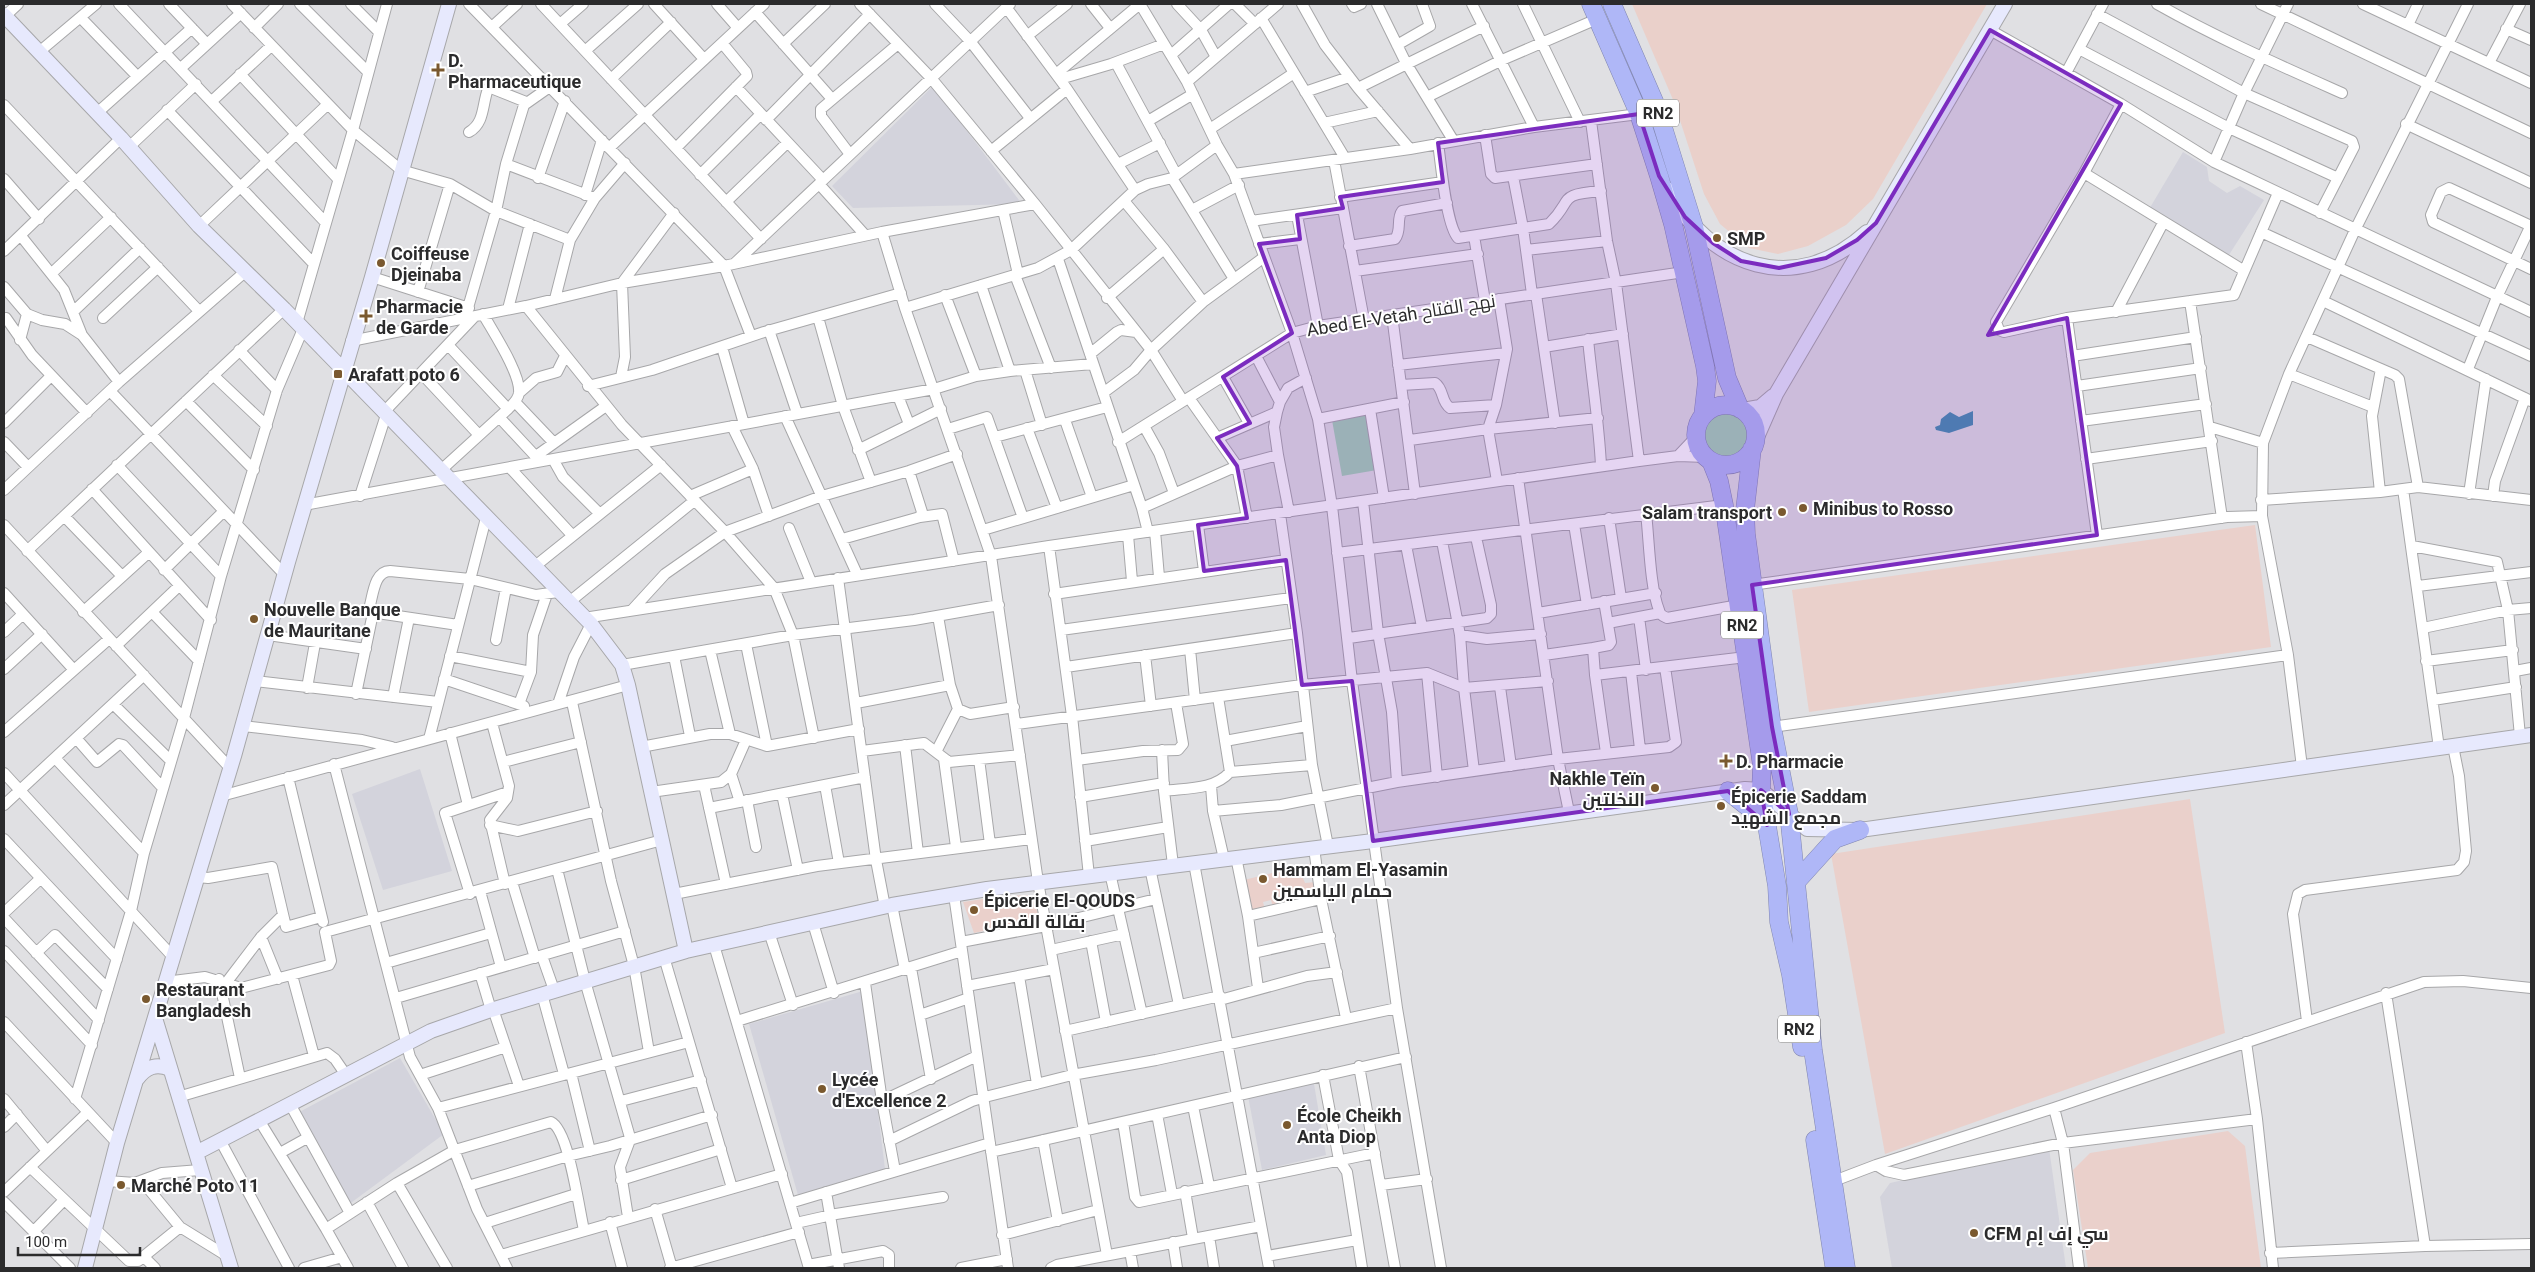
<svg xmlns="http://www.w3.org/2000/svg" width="2535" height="1272" viewBox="0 0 2535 1272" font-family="Roboto,Cairo,sans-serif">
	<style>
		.commercial { fill: #ead0cb }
		.industrial { fill: #ead0ca }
		.built { fill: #d3d3dc }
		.green { fill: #a3d2b6 }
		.water { fill: #438eaf }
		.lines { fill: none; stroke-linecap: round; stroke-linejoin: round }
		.street-casing { stroke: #a7a7a9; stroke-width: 12 }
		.secondary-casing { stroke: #a7a7a9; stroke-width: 16 }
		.highway-casing { stroke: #8186b0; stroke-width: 19 }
		.street { stroke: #fff; stroke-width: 10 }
		.secondary { stroke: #e7e9fd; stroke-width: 14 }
		.highway { stroke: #afb7f7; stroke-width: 18 }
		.marked { fill: #7b2cbf; fill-opacity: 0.2; stroke: #7b2cbf; stroke-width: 4; stroke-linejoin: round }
		.poi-dot { fill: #7a592f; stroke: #fff; stroke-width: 2 }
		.labels { text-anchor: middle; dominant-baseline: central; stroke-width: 4; stroke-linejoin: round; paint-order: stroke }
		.shield { fill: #fff; stroke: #6b6b6b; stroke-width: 1 }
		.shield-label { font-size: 16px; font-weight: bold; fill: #2b2b2c }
		.poi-label { font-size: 18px; font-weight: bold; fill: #2b2b2c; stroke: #fff; text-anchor: start }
		.street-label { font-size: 18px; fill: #2b2b2c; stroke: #fff }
	</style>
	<rect width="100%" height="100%" fill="#e0e0e3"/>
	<path class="commercial" d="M2255,525L2271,647L1809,712L1792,590Z
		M2190,799L2225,1033L1885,1154L1831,854Z
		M1313,863L1314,871L1301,873L1305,883L1316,882L1318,895L1273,907L1271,900L1263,902L1265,910L1250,912L1244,880Z
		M1033,895L1039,919L974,933L963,902L1003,896Z
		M2228,1131L2245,1146L2261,1268H2088L2073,1170L2090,1153Z"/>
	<path class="industrial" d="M1632,4H1987L1873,199L1846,225L1808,246L1778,254L1749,248L1720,224L1704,194L1674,102Z"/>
	<path class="built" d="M933,86L1022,204L853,208L832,186Z
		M2183,152L2207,167L2209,181L2227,193L2240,186L2264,200L2227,258L2148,211Z
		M420,769L452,871L383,890L352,794Z
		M863,991L885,1169L798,1195L749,1024Z
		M400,1058L444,1134L348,1205L292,1116Z
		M1313,1078L1326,1155L1262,1170L1248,1096Z
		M2049,1148L2066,1268H1892L1880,1197L1890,1183Z"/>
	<path class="green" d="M1703 434a25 25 0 1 1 50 0a25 25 0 1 1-50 0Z
		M1367,413L1377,470L1342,476L1332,420Z"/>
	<path class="water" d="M1973,411V425L1949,433L1936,430L1935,427L1940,425L1941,419L1950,412L1959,417Z"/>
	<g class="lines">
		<defs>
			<path id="street" d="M119,4L326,223
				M169,4L206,43
				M232,4L353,130L401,170L450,184L496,211L570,240
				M300,4L368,72
				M351,4L379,32
				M469,4L724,266L751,336
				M541,4L761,239
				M654,4L704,59
				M717,4L738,28
				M860,4L931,78L1035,204L1151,350L1183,401
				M935,4L970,41L1030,118
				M1091,4L1110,28
				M1177,4L1201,30L1216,57
				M1235,4L1255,24
				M1302,4L1325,45L1358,88
				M1352,4L1354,7L1361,4
				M1377,4L1406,63L1453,140
				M1472,4L1534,127
				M1523,4L1580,122
				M2157,4C2217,38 2279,65 2342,93
				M2261,4L2531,133
				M2363,4L2531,83
				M1006,7L1067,89L1135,190
				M755,12L832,99
				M2097,14L2244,93L2352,141L2354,147L2320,213
				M4,17L18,4
				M81,18L137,76
				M1261,18L1345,158
				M560,24L583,4
				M2408,25L2418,4
				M493,26L517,4
				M254,28L278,4
				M2506,29L2531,40
				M1990,30L2121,104L2214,162L2531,312
				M1027,36L1067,4
				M783,44L825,4
				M1397,45L1430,26L1422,4
				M2079,49L2229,128L2338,178
				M585,51L638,4
				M39,52L96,4
				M1171,55L1229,4
				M1116,63L1176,174
				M2489,63L2520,4
				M181,68L241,13
				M2066,73L2103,4
				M240,74L338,179
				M1056,74L1140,4
				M611,79L671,22
				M1060,79L1111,64L1164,44
				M1187,82L1278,4
				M551,86L524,105L506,164L595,198
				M736,87L823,180
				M1305,92L1349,77
				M1427,97L1502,60L1597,19
				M212,101L271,46
				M2121,104L2084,173L1996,322L1999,330L2004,332L2067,318L2234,295L2278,193
				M4,105L199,311
				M167,110L313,263
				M97,113L192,28
				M766,120L870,14
				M1148,121L1193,94
				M1591,121L1607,241L1616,283L1639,461
				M1324,123L1378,111
				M2406,124L2531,183
				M1210,129L1294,73
				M469,132C485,123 482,104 488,89L491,88L526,102
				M1485,135L1491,174L1495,178L1597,164
				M1438,143C1441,163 1446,225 1458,238L1523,228L1513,176
				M129,147L196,84
				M609,148L764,4
				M676,148L747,76L746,72L722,43
				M1410,149L1358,88L1484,26
				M991,151L1067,89
				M849,153L821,116V109L898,44
				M1334,160L1364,320
				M2214,162L2244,93L2288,4
				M1118,164L1160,143
				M2084,173L2243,270
				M1234,174L1410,149L1534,127L1639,114
				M700,175L761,114
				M538,178L565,101
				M1172,178L1234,279
				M4,179L39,219
				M819,184L865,235
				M585,195L602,140
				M1340,197L1443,182
				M726,202L787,143
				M1125,202L1164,249L1203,302
				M1003,210L1018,274
				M1192,210L1239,185
				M1297,215L1318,326
				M1251,221L1343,208
				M199,226L328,104
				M2531,226L2449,188L2441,192L2431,215L2433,222L2531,269
				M882,232L905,308L991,556L1038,882L1107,1255
				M2261,232L2531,356
				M21,236L64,290L82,335L119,382
				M1474,236L1485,301
				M1259,244L1300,239
				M1349,246L1395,239C1402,230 1396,219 1402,211L1447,203
				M1526,250L1607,241
				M4,251L121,138
				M1058,259L1142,508L1148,532
				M735,263L1010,4
				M1355,271L1478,254
				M52,273L111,217
				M1015,275L1051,368
				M372,277L469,308
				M4,287L27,314L42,320L65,324L82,335
				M418,292L450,184
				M1532,294L1523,228L1549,224C1575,199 1555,195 1601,191
				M1536,294L1555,423
				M945,295L976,376
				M1107,298L1164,249
				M555,299L570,240L595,198L625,163
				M2190,301L2222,518
				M2323,301L2531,401
				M526,306L622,425L725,532L774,588L793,635L814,738
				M905,308L1038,268L1071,250L1135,190L1148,184L1172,178L1217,145
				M508,309L530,224
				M74,311L140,248
				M2116,312L2163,223
				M1392,315L1415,494
				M818,317L843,406L871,482
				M6,318L32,355L87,413
				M103,318L158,267
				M465,318L496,211L506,164
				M2067,318L2097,535
				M297,323L353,130L387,4
				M769,330L797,413
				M2307,337L2395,375L2399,379L2418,487
				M1588,339C1592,382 1599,423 1601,466
				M20,340L27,314
				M351,341L526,306L622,283L724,266L882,232L1035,204
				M448,345L508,409
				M722,347L744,424
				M1544,347L1623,334
				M239,350L277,390
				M1090,354L1117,332L1121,330L1136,332
				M2072,356L2196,337
				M1398,365L1506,353
				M2468,369L2497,297L2531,225
				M1025,370L1042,425
				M1010,371L1093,364
				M421,373L479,435
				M2289,374L2373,407
				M213,375L267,426
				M621,377L625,357L622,283L674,213
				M1223,377L1249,423
				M1401,385L1435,383C1444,389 1441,402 1450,408L1496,405
				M588,386L652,370L764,332L901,293
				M2077,386L2201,368
				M110,391L284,574
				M519,393L536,378L557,372L565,356
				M1103,393L1134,370L1151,350L1203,302L1263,258
				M898,396L909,424
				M1189,398L1237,466L1247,518
				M186,401L254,470
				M515,402L554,443
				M1280,402L1288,388L1306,378
				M1370,409L1384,498
				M1277,412L1274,427L1278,455
				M383,413L475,316
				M785,416L857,574
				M499,417L539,460
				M1318,419L1404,402
				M1065,420L1092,497
				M2081,421L2206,404
				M4,423L51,376
				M1144,426L1159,453L1174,493
				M2210,427L2263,443
				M1027,428L1057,508
				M948,429L987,417L1023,518
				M995,437L1107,407
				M1217,438L1277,412L1280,402L1256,356
				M1410,440L1488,429L1598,418
				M4,442L28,467
				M1118,442L1292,333L1318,326L1684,272
				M858,450L941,409
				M536,456L606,406
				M1678,456L1696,437
				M2086,459L2212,441
				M554,461L563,477L599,513
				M117,465L221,576
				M511,469L572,535
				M753,469L769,516
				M440,471L508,409C512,405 518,400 519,393C521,374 493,332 483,314
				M1518,478L1558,759L1569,812
				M1497,481L1488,429L1496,405L1507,349L1499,299
				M92,489L211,620
				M2403,489L2439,748
				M4,490L119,382L246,271
				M2380,492L2372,416L2381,369
				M2469,494L2486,379
				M360,496L386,415
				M690,496L753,469L732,426
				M2493,496L2495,481L2525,398
				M2261,500L2380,492L2418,487L2531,500
				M1363,501L1378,633L1392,712L1397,782
				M304,505L934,389L976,376L1010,371L981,285
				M1142,508L1237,466L1278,455L1289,512
				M1646,513C1649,538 1650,588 1659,610C1660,615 1663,616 1667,618L1739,605
				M1280,514L1297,633L1312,765L1328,846
				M64,516L122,576
				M920,517L942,514L954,561
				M1609,518L1621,598
				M1574,524L1587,605
				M4,525L231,769
				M1198,525L1204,571
				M789,528L811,582
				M983,530L1134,485
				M1155,531L1159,577
				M1128,535L1132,581
				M842,539L920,517L922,512L909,471
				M1406,545L1422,627
				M1049,546L1072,716L1089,876
				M2412,546L2497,562L2508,610L2520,736
				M27,551L284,309
				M1337,553L1724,505
				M534,567L661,465
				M164,570L224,511
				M838,578L876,860L885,907
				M1752,585L2227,517L2262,516
				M2418,586L2531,572
				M4,593L74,670
				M1054,594L1286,560
				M568,603L694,501
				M632,610L665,574L725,532L822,496L909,471L957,454
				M83,612L148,553
				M152,612L199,661
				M1538,613L1656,593
				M938,616L950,685L958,709L970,714L1014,707
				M1639,617L1646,670
				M584,618L1049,546L1639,461L1678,456L1706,457
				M1608,623L1660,613
				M458,625L371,612L369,609C373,596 374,571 390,571L470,579L536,595L558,592
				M2423,628L2508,610L2531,608
				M1061,630L1291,598
				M4,632L23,614
				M268,635L366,649
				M1460,635L1487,639L1541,634
				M1349,638L1487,618L1491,614V605L1476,537
				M496,640L506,588
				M746,644L767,746
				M116,646L179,586
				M1593,648L1609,645L1611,642L1604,601
				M1190,649L1195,700
				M710,650L730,734
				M1145,655L1151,706
				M1544,655L1593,648L1595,675
				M450,656L531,672
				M674,656L690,736
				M2426,661L2513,650
				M622,665L793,635L914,620L999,605
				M1066,667L1297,633
				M4,669L42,634
				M2515,671L2531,668
				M1631,672L1640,749
				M1427,673L1437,777
				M444,679L524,706
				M255,681L438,702
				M1500,687L1511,766
				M307,688L315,643
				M356,694L373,613
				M393,697L409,618
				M1218,697L1230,772L1312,765
				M2433,700L2516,687
				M572,702L611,881L634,966L649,1052
				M856,703L950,685
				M113,704L170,760
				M519,704L531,672L533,635L547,594
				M558,704L574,657L591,624
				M492,723L509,786L507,798L490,820L505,884
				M1017,724L1302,685L1427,673L1464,688L1460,635L1442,541
				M243,726L362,740L392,747
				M1772,727L2288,655
				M4,732L109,639
				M450,733L468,805
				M76,738L97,762L119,744L123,745L162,787
				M429,739L486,518
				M1225,741L1307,726
				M905,745L918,853
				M641,747L710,734H730L767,746L859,729
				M937,750L958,709
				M1162,750L1164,791L1173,865
				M862,751L924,743L949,762L1020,755
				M1606,753L1595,675L1746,657
				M55,758L144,853
				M944,759L956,847
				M979,759L990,844
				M1077,760L1143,751L1178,750L1183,744L1176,703
				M503,762L581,742
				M334,764L410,1057L438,1108L477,1209L507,1268
				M2302,767L2288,655L2262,516L2263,443L2289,374L2355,230L2468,4
				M1474,771L1464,688L1548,681
				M4,773L174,958
				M731,774L740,802
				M288,777L323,922
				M704,785L726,884
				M825,785L839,863
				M1211,786L1213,811L1224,859
				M1164,791C1187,788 1214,790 1230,772
				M651,792L721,782L731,774L746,740
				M782,794L798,870
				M221,796L628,685
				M1080,797L1164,783
				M747,800L756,847
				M4,805L144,675
				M709,808L865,777
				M1213,811L1281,805L1397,782L1558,759L1669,747L1676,742L1665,667
				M490,825L518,831L597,811
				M4,839L117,959
				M1085,841L1168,827
				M1314,848L1321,899L1346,1018
				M1236,857L1248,916L1258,988
				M1194,863L1269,1268
				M1150,868L1179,1005
				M557,869L585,981L629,1134L630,1140L620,1167L628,1217
				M1110,873L1142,1014
				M198,877L208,878L272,867L286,927L321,917
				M512,882L535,958
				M480,891L501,967
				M470,894L445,813L508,792
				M674,894L817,866L1031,839
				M954,895L1008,1268
				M892,905L905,970
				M4,913L40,879
				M1248,916L1321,899
				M4,918L99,1020
				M813,923L834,993
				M769,932L793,1005
				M261,937L278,979
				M1091,941L1106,1022
				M961,942L1046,926L1156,899
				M714,945L809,1268
				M1051,950L1124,934
				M4,951L92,1045
				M36,953L55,935L108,989
				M1253,953L1330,936
				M542,956L554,990
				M664,957L732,1188
				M386,963L491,933
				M911,968L931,1079
				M480,973L491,1010
				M292,975L314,1056
				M1019,976L1037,1084
				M219,979L240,1078
				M165,982L205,977L241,988L329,965L331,961L325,932L662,840
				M226,983L261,937L283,915
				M865,983L882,1101L895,1171
				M967,986L1054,969
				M2386,993L2425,1246
				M542,994L564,1074
				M396,998L625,931
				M1220,1000L1307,976L1337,972
				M1397,1008L1441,1268
				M493,1009L519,1086
				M920,1015L969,998
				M737,1021L962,951
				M2307,1021L2293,914L2298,894L2305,890L2457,870L2464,862L2466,851L2459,776L2453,746
				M4,1022L117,1143
				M1065,1031L1220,996
				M2246,1042L2257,1119L2273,1268
				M1359,1066L1395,1268
				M571,1073L590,1151
				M420,1075L506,1047
				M1323,1075L1339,1160L1347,1172L1362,1268
				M178,1097L327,1053L335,1059L346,1075
				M4,1099L47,1151
				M75,1099L131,911L144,853L184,718L221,576L277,390L303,329
				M621,1101L701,1080
				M882,1101L977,1056
				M290,1104L350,1213
				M1193,1106L1209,1186
				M438,1108L689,1042
				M2054,1108L2063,1143L2079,1268
				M1157,1114L1172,1194
				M259,1120L326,1229L348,1268
				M1123,1122L1135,1197L1139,1202L1375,1153
				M4,1127L17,1114
				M220,1140L289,1268
				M1043,1140L1058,1221
				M889,1141L972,1101L985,1097L1072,1075L1156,1060L1397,1008L1352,681L1332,506L1318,419L1292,333L1234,174L1217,145L1187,82L1140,4
				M991,1152L1406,1057
				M280,1153L307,1138
				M1876,1165L1886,1171L1904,1175L2063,1143L2257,1119
				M30,1167L129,1261H138L180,1227
				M621,1180L721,1149
				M107,1181L135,1183L162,1173L200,1170
				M142,1181L180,1227L227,1256
				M1834,1181L1876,1165L2054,1108L2424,982L2463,981L2531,988
				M397,1183L447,1268
				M1381,1185L1427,1179
				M468,1186L568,1156L610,1146L712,1115
				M1185,1191L1193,1238
				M4,1192L88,1112
				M826,1192L839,1268
				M4,1202L70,1268
				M367,1202L403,1268
				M790,1203L990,1143
				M655,1209L672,1268
				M610,1222L622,1268
				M485,1223L576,1194
				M796,1223L836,1214L943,1197
				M326,1229L397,1183L455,1150L551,1122C569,1130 579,1210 584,1230
				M34,1231L64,1200
				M1002,1235L1098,1210
				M1209,1236L1214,1268
				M1173,1242L1177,1268
				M1130,1251L1133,1268
				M2270,1253L2425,1246L2531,1244
				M501,1255L782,1174
				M1267,1256L1357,1240
				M144,1257L155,1268
				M808,1265L883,1251L889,1255V1268
				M304,1268L342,1257
				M670,1268L799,1232
				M961,1268L1007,1259
				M1051,1268L1057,1265L1261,1226"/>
			<path id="secondary" d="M4,15L121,138L199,226L284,309L591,624L622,665L628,685L686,951
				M1667,189C1711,267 1795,298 1867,232
				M1743,410L1760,407L1773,396
				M1754,444L1776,394L2005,4
				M155,1018L231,1268
				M137,1079C146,1067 156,1063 170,1069
				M196,1153L431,1031L491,1010L686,951L892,905L987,889L1373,841L1745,789L1761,790L1807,829L1860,830L2531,735
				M85,1268L117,1143L234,756L288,562L372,277L449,4"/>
			<path id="highway" d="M1591,4L1639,114L1659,176L1673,224L1705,366L1707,381L1703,416
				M1612,4L1657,108L1694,227L1727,378L1740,409
				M1696 435a30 30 0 1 1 60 0a30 30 0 1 1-60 0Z
				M1752,449L1745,510L1746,534L1772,727L1789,814L1813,1050L1846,1268
				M1711,461L1719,481L1724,505L1762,766L1761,790L1777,886L1779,922L1791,975L1802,1047
				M1728,791L1758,815L1767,825
				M1797,881L1835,839L1860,830
				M1815,1140L1834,1265"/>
		</defs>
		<use href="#street" class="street-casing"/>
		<use href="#secondary" class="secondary-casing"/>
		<use href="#highway" class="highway-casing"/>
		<use href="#street" class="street"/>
		<use href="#secondary" class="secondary"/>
		<use href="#highway" class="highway"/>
	</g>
	<path class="marked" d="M1990,30L2121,104L1988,335L2067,318L2097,535L1752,585L1772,727L1789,814L1761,790L1767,825L1728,791L1373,841L1352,681L1302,685L1286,560L1204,571L1198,525L1247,518L1237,466L1217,438L1250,423L1223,377L1292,333L1259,244L1300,239L1297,215L1343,208L1340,197L1443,182L1438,143L1639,114L1659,176L1685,217L1713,243L1741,261L1779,268L1826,258L1857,240L1876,223Z"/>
	<g class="poi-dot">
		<path d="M435.5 62.5h5v5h5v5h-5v5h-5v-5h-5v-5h5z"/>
		<circle cx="1717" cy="238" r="5"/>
		<circle cx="381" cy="263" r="5"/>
		<path d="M363.5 308.5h5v5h5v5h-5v5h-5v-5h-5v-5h5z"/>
		<rect x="333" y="369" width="10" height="10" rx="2.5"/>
		<circle cx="1803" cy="508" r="5"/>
		<circle cx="1782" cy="512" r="5"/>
		<circle cx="254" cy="619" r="5"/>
		<path d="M1723.5 753.5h5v5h5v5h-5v5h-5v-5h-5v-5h5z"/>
		<circle cx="1655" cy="788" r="5"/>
		<circle cx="1721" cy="806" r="5"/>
		<circle cx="1263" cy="879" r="5"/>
		<circle cx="974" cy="910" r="5"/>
		<circle cx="146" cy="999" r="5"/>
		<circle cx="822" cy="1089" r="5"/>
		<circle cx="1287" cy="1125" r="5"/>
		<circle cx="121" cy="1185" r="5"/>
		<circle cx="1974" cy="1233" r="5"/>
	</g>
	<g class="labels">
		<g class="shield">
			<rect x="1637" y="99.5" width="42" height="27" rx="4"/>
			<rect x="1721" y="611.5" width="42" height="27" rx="4"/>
			<rect x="1778" y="1015.5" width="42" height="27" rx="4"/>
		</g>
		<g class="shield-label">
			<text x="1658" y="113">RN2</text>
			<text x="1742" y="625">RN2</text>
			<text x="1799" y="1029">RN2</text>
		</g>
		<g class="poi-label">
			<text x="448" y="60">D.<tspan x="448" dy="21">Pharmaceutique</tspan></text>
			<text x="1727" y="238">SMP</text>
			<text x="391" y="253">Coiffeuse<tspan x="391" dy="21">Djeinaba</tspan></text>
			<text x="376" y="306">Pharmacie<tspan x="376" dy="21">de Garde</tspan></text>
			<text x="348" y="374">Arafatt poto 6</text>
			<text x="1813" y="508">Minibus to Rosso</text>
			<text x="1772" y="512" text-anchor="end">Salam transport</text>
			<text x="264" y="609">Nouvelle Banque<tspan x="264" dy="21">de Mauritane</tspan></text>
			<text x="1736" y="761">D. Pharmacie</text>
			<text x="1645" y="778" text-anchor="end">Nakhle Teïn<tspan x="1645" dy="21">النخلتين</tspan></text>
			<text x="1731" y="796">Épicerie Saddam<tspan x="1731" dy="21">مجمع الشهيد</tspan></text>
			<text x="1273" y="869">Hammam El-Yasamin<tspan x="1273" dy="21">حمام الياسمين</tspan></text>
			<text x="984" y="900">Épicerie El-QOUDS<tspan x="984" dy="21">بقالة القدس</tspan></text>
			<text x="156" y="989">Restaurant<tspan x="156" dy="21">Bangladesh</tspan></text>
			<text x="832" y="1079">Lycée<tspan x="832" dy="21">d'Excellence 2</tspan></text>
			<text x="1297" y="1115">École Cheikh<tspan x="1297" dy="21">Anta Diop</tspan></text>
			<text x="131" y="1185">Marché Poto 11</text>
			<text x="1984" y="1233">CFM سي إف إم</text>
		</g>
		<g class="street-label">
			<text transform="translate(1401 315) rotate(-9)">Abed El-Vetah نهج الفتاح</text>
		</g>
	</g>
	<rect width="2535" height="1272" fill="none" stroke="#2b2b2c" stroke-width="10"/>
	<path d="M18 1247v8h122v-8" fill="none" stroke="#2b2b2c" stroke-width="2.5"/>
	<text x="25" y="1247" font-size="15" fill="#2b2b2c" stroke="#ffffff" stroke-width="4" paint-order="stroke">100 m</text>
</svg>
